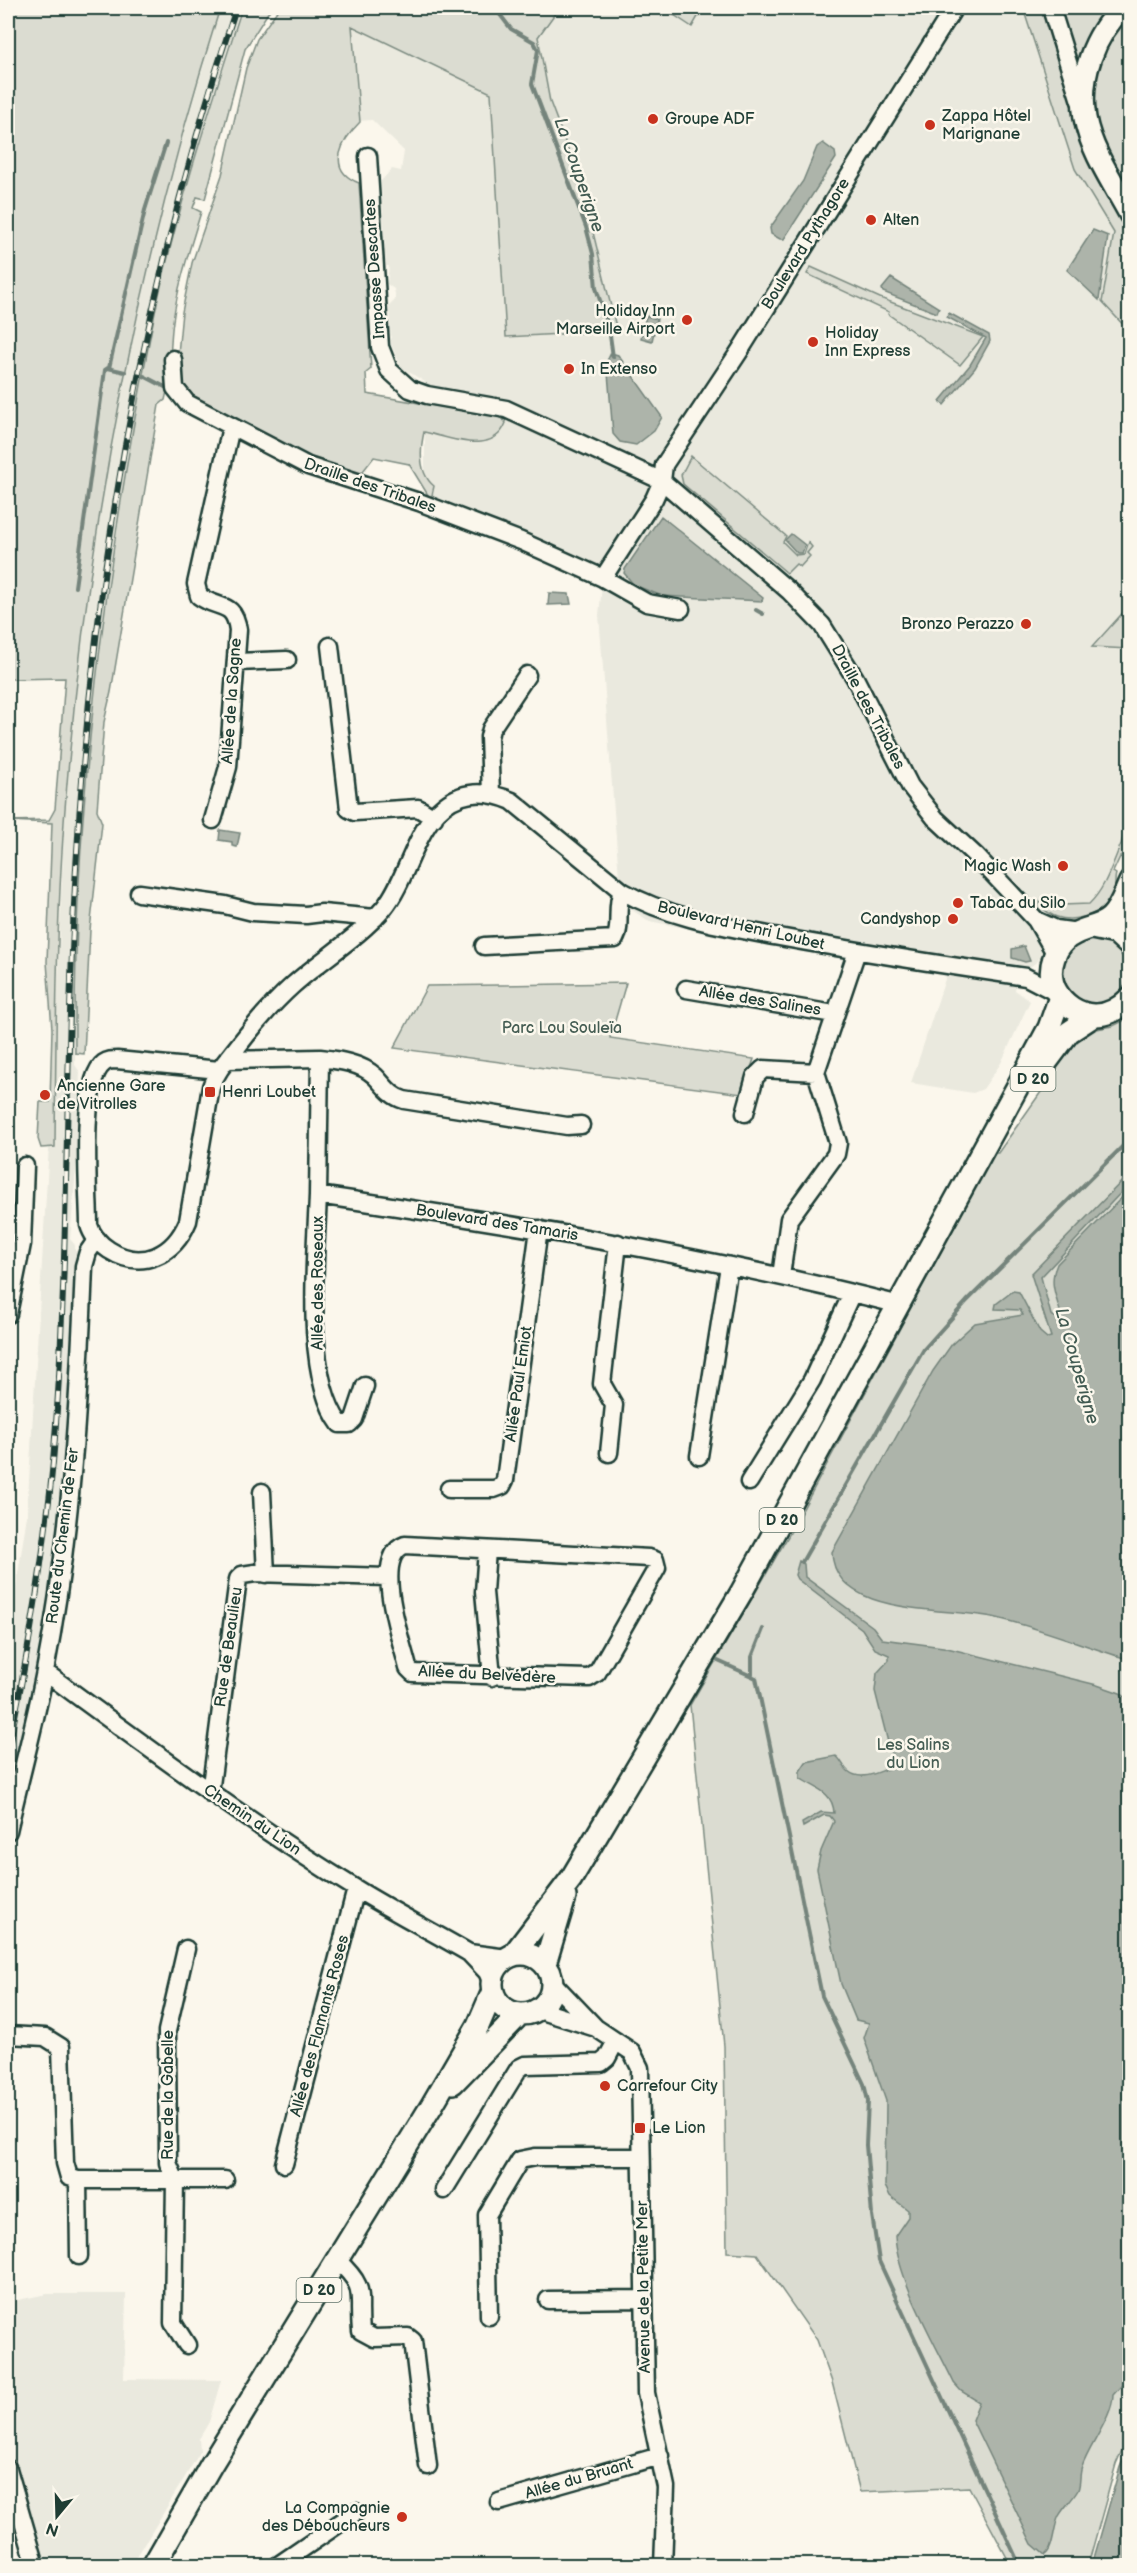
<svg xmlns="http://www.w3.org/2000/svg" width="1137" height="2573" viewBox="0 0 1137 2573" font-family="'Balsamiq Sans',sans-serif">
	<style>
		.built { fill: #eae9de }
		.green { fill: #dbdcd1; stroke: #7d8c82; stroke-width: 1.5 }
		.water { fill: #adb4aa; stroke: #74847b; stroke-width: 1.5 }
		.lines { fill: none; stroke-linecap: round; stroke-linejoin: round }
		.stream { stroke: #74847b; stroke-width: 4 }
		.minor-casing { stroke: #1f3d34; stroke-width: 21 }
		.major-casing { stroke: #1f3d34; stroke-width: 26 }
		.minor { stroke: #fbf7ec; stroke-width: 16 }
		.major { stroke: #fbf7ec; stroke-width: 21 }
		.rail-casing { stroke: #1f3d34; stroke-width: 6 }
		.rail { stroke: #fbf7ec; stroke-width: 4; stroke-dasharray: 11; stroke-linecap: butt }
		.poi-dot { fill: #c8321e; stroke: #fbf7ec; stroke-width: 2 }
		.labels { text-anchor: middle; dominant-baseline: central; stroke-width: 5; stroke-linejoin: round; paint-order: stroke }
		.shield { fill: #fbf7ec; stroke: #61756b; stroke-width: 1.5 }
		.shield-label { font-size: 15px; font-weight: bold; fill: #1f3d34 }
		.poi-label { font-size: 16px; fill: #1f3d34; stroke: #fbf7ec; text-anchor: start }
		.street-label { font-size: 16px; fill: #1f3d34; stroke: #fbf7ec }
		.park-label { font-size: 16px; fill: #455d53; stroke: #fbf7ec }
		.water-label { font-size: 18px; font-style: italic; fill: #425b52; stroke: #fbf7ec }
	</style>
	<rect width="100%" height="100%" fill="#fbf7ec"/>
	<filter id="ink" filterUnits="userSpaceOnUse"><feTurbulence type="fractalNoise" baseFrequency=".0167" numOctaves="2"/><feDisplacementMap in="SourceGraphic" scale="12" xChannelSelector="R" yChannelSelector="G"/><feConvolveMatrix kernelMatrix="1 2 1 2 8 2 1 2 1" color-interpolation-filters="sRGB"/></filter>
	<g filter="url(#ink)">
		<path class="built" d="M220,8H242L205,123L152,331L117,525L103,628L81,851L75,1010V1065L80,1072L76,1169L70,1239L75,1245V1251H79L78,1339L58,1545L38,1678L8,1803V1640L27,1515L56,1027L64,824L80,650L105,481L125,374L158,222Z
			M559,8H1023L1075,169L1114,233L1102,302L1129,331V606L1092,646L1129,649L1130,822L1123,832L1122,841L1106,880L1095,899L1082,907L1062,906L1038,961L1027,969L1020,966L1015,990L1030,1001L1001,1063L983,1089L973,1093L911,1083L947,973L723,935L721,937L715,936L713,933L649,921L621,903L599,615L602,585L523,550L425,513V382L401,367L391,344L389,306L395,300V294L394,289L387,284L389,266H386L381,181L392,169L401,171L404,151L372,120L358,121L352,25L491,93L506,336L617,331L582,187L550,102L538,36Z
			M47,2294H126L124,2379L221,2380L209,2422L199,2439L200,2452L132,2565H40L8,2446V2302Z"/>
		<path class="green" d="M10,8H220C136,272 84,545 64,822C56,930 56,1039 55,1147L41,1148L38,1139L40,1102H50L52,1029L47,962L52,823L8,821L49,820L55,809L65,678L8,679V14Z
			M242,8H271L245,49L205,199L197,197L193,208L201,212C190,248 178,284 173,321C169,348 172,374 165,400L159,405L111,692L104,722L97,810L102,823L90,930L84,1054L75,1053C73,811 105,568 151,332C173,222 208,114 242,8Z
			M279,8H559L538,37L550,102L582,187L617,331L506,337L491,93L352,26L360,122C343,139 324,169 359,183L371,369L366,373L367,394L501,417L506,423C493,456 451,438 424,432C420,450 418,473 434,486L431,500L409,464L374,457L360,475L322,465L193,403L176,375L182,312L192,263L222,175L246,68L257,39Z
			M678,8H703L692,27L674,15Z
			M1023,8H1044L1101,178L1129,229V331L1102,302L1114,233L1075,169Z
			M1058,8H1107L1108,13L1079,71Z
			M1129,9V205L1096,130L1091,84L1113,26Z
			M811,267L880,298L983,337L960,365L888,314L889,312L807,274Z
			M691,456L786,536L783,542L796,555L804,554L808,542L812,547L807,553L810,556L800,567L796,564L787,573L683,484L681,475Z
			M1129,606V649L1092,647Z
			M1129,823V849L1123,858L1120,857L1113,872L1116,874C1114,880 1116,887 1114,893C1108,913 1076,923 1057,917C1049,915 1044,909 1038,904L1043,897L1062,905L1089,904C1105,889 1112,865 1121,844C1124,836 1123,830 1129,823Z
			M1061 973a33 33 0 1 1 66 0a33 33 0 1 1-66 0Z
			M626,983L610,1038L754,1059L742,1094L394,1048L427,986Z
			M1129,1018L1130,2432L1116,2464L1088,2565H1011L969,2487L860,2492L832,2382L817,2340L757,2254L727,2252L724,2046L690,1705L790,1533L994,1153H998L1048,1082L1068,1046L1086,1031L1113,1026Z"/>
		<path class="water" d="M823,143L835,152L836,158L784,239H780L771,234L770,228L803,181L817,147Z
			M1093,230L1108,236L1099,300L1067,270Z
			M891,278L939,308L937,313L883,292L882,289Z
			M949,313L989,335L990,341L975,368L944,405L940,401L970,365L986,338L947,317Z
			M646,316L657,319L652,341L641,338Z
			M611,353L618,355L662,417L654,431L636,445L620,442L613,434L607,361Z
			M661,516L763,598L762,601L662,596L634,585L624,573L625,569Z
			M791,534L805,545L802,553H797L785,540Z
			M549,593L569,594L571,604L548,605Z
			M220,830L240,833L237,847L232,846V842L219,840Z
			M1024,946L1030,961L1025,962L1012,958V949Z
			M1129,1174V1184L1041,1277L1051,1315L1055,1317L1060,1311C1055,1294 1049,1281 1057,1264L1129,1190V1657L1124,1658C1082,1645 1040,1628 997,1618C951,1606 834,1619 832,1552L933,1371L952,1344L975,1323L1023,1315L1020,1310L995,1309L996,1304L1013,1291L1019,1292L1040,1332L1047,1338L1051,1337L1031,1274Z
			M799,1561L804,1564L805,1577L873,1627L882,1639L943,1647L1097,1685L1120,1693L1129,1700V2366L1122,2385L1113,2395C1113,2416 1089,2446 1082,2467C1079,2474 1081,2482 1078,2490C1073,2499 1064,2507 1059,2516C1053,2527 1054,2549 1045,2555L1032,2544L972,2420L979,2402L961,2391L954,2383C935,2343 897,2279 895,2236L908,2217V2210L890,2196L885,2186L886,2101L864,2038L869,2023L856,2020L841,1984L817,1869L821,1851L834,1821L830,1816L824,1815L803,1827L802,1823L821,1812L834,1813C833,1791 814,1788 800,1778V1771L806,1762L836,1756C842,1760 843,1767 848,1771C861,1782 877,1772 890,1768L893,1762L875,1691L877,1673L889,1660V1655L875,1649L862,1629L797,1579L795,1575Z
			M1129,2445V2565H1092L1120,2467Z"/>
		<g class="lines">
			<path class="stream" d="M495,8L511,29L534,42L538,50L532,84L586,227L593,254L596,288L609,328L613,357
				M109,368L145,210L166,143
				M144,376L165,387
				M75,587L105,370L108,368L125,372
				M756,610L763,614
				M802,1562L924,1349L967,1301L1130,1139
				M718,1661L756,1678L822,1996L864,2084L868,2101L866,2145L872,2215L879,2261L1020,2566
				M752,1674V1657L763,1629"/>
			<defs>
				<path id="minor" d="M1051,8L1080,101
					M368,156L380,347L389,370L410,389L427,395L506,409L662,481L789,591L822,625L855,678L910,786L935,818L976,856L1036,920L1056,929L1078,932
					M173,359L175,388L187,403L308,466L419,502L521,541L603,578L647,603L681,609
					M662,481L664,465L739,352L954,8
					M603,578L654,499L662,481
					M330,646L349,809L355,812L418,808L434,818
					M236,662L287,660
					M491,794L489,737L491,729L527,675
					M213,820L228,767L238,630C234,600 218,610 199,596L196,584L231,427
					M139,893L225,905L253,912L306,915L322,913L375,918
					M1036,920L1055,953
					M484,946L615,939C622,927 615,907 622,891
					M686,989L834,1014
					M320,1058C338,1060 361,1063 375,1076C385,1086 390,1096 404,1100L567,1126L581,1125
					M227,1060L320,1058L318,1195C514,1224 708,1256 900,1305
					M219,1070L117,1060C112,1060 108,1060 104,1063C79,1081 89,1193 89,1225C92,1236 100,1244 109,1250C142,1271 174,1255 188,1221L211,1087C216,1071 228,1059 238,1046C255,1024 273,1003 293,985C323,958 358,938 384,908C407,880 415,829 444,806C465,789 489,791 512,801L622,891C669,918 727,927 779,937C861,952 944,965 1026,977L1057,993
					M745,1113L755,1077L763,1069L816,1072
					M318,1195C316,1254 303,1376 340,1424H349L354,1419L365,1386
					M781,1276L789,1219L836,1154L838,1143L816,1072L857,951
					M8,1314L22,1244L25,1166
					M609,1453L614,1405L602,1384L618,1243
					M699,1456L729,1266
					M749,1482L812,1380L852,1293
					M449,1489H494L502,1486L505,1480L539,1229
					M262,1492L266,1574
					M405,1545L649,1558L655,1560L657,1568L597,1673L589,1678L413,1673L408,1668C402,1642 371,1557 405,1545Z
					M487,1550L484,1592L492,1677
					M45,1672C147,1747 248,1822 355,1888C392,1911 431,1931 469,1953
					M210,1793L238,1579L242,1575L255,1573L387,1577
					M8,1831C20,1777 35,1724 45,1671C71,1538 79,1401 84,1266L88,1252L97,1239
					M186,1949L167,2031L168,2163L175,2179L173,2323L187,2345
					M492,1983L487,1972L469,1953L507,1958
					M553,1983L596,2028L632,2052L640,2068L646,2393L666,2487L663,2566
					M539,2010L593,2027
					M8,2035L45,2037L61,2047L65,2163L69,2177L78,2180H225
					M284,2164L356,1889
					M78,2180L79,2256
					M444,2190L519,2068L525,2065L601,2063L607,2058L616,2041
					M337,2260C369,2290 357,2292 361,2331L374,2338L408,2337L413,2341L428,2466
					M548,2300L644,2299
					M489,2316L487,2215L520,2160L535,2157H641
					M8,2469L36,2566
					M499,2502L660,2456
					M277,2566L356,2512"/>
				<path id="major" d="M1122,8C1094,35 1078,78 1085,118C1091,151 1114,184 1130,214
					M1130,882C1124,895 1120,909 1110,918C1100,927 1088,927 1076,933C1055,942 1045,970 1056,991C1064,1005 1078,1014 1093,1015C1108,1016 1120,1008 1130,998
					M1092,928L1116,933L1130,946
					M1036,1076L1069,1032L1095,1015
					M492 1984a30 30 0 1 1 60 0a30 30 0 1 1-60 0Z
					M513,1955L571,1879L741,1593L1019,1084L1049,1028L1060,997
					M545,1964L565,1897
					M453,2083L519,2015
					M153,2566L211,2465L432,2105L478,2026L493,1991"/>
			</defs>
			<use href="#minor" class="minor-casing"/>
			<use href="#major" class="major-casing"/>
			<use href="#minor" class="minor"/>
			<use href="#major" class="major"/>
			<defs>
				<path id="rail" d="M8,1751C28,1655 44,1559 53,1462C70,1264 64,1066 76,868C92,576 144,285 236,8"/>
			</defs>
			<use href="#rail" class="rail-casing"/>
			<use href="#rail" class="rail"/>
		</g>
	</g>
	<g class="poi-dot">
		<circle cx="653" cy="119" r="6"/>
		<circle cx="930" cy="125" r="6"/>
		<circle cx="871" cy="220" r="6"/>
		<circle cx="687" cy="320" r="6"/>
		<circle cx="813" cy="342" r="6"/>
		<circle cx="569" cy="369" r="6"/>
		<circle cx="1026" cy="624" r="6"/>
		<circle cx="1063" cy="866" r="6"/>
		<circle cx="958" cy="903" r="6"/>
		<circle cx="953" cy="919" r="6"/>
		<rect x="204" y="1086" width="12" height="12" rx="3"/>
		<circle cx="45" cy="1095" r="6"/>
		<circle cx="605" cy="2086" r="6"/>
		<rect x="634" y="2122" width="12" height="12" rx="3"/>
		<circle cx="402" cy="2517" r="6"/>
	</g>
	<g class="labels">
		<g class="shield">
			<rect x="1010.5" y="1067" width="45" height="24" rx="4.5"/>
			<rect x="759.5" y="1508" width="45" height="24" rx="4.5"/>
			<rect x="296.5" y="2278" width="45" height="24" rx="4.5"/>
		</g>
		<g class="shield-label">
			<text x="1033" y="1079">D 20</text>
			<text x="782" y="1520">D 20</text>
			<text x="319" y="2290">D 20</text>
		</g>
		<g class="poi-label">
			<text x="942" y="116">Zappa Hôtel<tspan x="942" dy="18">Marignane</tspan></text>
			<text x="665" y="119">Groupe ADF</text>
			<text x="883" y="220">Alten</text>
			<text x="675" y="311" text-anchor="end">Holiday Inn<tspan x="675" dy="18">Marseille Airport</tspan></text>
			<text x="825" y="333">Holiday<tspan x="825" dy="18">Inn Express</tspan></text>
			<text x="581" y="369">In Extenso</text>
			<text x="1014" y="624" text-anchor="end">Bronzo Perazzo</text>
			<text x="1051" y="866" text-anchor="end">Magic Wash</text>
			<text x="970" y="903">Tabac du Silo</text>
			<text x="941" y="919" text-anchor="end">Candyshop</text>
			<text x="57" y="1086">Ancienne Gare<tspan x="57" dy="18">de Vitrolles</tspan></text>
			<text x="222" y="1092">Henri Loubet</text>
			<text x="617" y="2086">Carrefour City</text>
			<text x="652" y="2128">Le Lion</text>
			<text x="390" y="2508" text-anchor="end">La Compagnie<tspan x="390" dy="18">des Déboucheurs</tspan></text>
		</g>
		<g class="street-label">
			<text transform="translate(806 244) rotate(-58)">Boulevard Pythagore</text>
			<text transform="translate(375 269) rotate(-94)">Impasse Descartes</text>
			<text transform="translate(370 486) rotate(19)">Draille des Tribales</text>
			<text transform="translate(232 701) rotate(-86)">Allée de la Sagne</text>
			<text transform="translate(868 707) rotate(62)">Draille des Tribales</text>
			<text transform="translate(741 926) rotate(13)">Boulevard Henri Loubet</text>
			<text transform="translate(760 1001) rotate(9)">Allée des Salines</text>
			<text transform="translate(497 1223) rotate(9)">Boulevard des Tamaris</text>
			<text transform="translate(318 1283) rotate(-90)">Allée des Roseaux</text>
			<text transform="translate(519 1384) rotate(-82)">Allée Paul Emiot</text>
			<text transform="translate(63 1536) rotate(-83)">Route du Chemin de Fer</text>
			<text transform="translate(229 1647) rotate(-82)">Rue de Beaulieu</text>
			<text transform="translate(487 1675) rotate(3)">Allée du Belvédère</text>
			<text transform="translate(252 1820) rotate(34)">Chemin du Lion</text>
			<text transform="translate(320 2026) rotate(-75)">Allée des Flamants Roses</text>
			<text transform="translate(168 2095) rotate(-90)">Rue de la Gabelle</text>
			<text transform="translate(644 2287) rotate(-91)">Avenue de la Petite Mer</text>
			<text transform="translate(579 2479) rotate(-16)">Allée du Bruant</text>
		</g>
		<g class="park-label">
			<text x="562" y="1028">Parc Lou Souleïa</text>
			<text x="913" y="1745">Les Salins<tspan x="913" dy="18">du Lion</tspan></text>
		</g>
		<g class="water-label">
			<text transform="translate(579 175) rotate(71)">La Couperigne</text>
			<text transform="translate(1077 1366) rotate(74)">La Couperigne</text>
		</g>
	</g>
	<rect width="1137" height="2573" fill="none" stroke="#fbf7ec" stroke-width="30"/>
	<rect x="15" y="15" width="1107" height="2543" fill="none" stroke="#1f3d34" stroke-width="2" filter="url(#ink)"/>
	<g transform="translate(57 2516) rotate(199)" stroke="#fbf7ec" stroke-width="4.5" paint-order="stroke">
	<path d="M0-4.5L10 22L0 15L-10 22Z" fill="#1f3d34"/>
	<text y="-9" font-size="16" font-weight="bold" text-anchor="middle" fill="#1f3d34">N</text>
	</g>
</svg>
